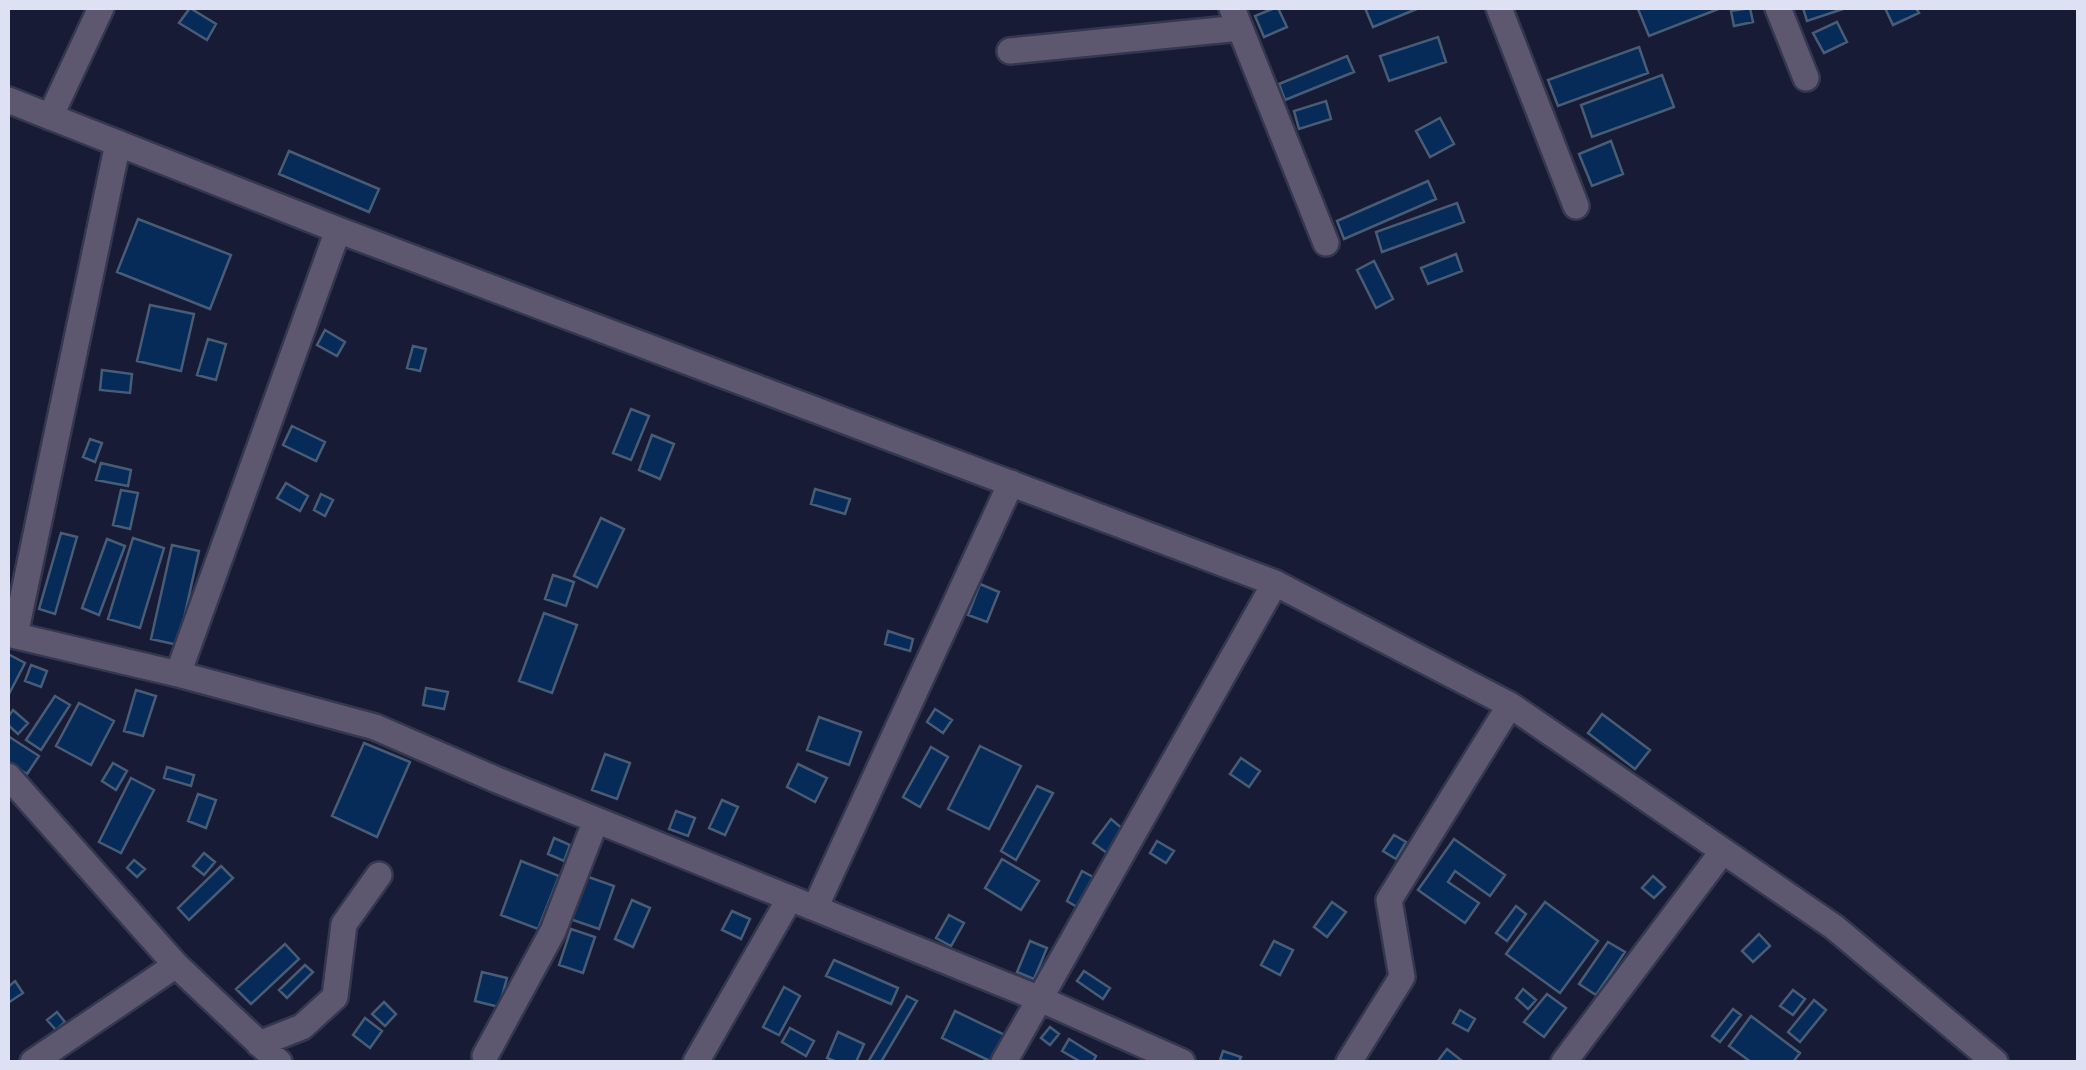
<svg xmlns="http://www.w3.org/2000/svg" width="2086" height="1070" viewBox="0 0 2086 1070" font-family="Overpass,sans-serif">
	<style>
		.building { fill: #072b58; stroke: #485c76; stroke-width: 2.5 }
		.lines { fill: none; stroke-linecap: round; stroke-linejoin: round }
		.minor-casing { stroke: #343750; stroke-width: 30 }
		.minor { stroke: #5e5770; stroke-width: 25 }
	</style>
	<rect width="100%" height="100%" fill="#181b35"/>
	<path class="building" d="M190,8L216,24L207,40L179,23Z
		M1275,8H1278L1287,27L1264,37L1255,16Z
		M1365,8H1419L1373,27Z
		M1641,8H1721L1649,36L1638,9Z
		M1750,8L1753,22L1734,26L1731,11Z
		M1803,8H1846L1807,21Z
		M1885,8H1916L1919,13L1893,25Z
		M1837,22L1847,42L1824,53L1813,33Z
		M1438,37L1446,62L1389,81L1380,56Z
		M1639,47L1648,73L1558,106L1548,80Z
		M1347,56L1354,72L1285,100L1279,84Z
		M1662,75L1674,107L1592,137L1581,105Z
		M1326,101L1331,119L1299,129L1294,111Z
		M1440,118L1454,144L1430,157L1416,131Z
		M1611,141L1623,174L1592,186L1579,154Z
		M289,151L379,189L369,212L279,174Z
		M1428,181L1436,199L1344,239L1337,221Z
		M1457,203L1464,222L1382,252L1376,232Z
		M138,219L231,255L210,309L117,272Z
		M1456,254L1462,271L1428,284L1421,268Z
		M1374,261L1393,299L1376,308L1357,270Z
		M150,305L194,314L181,371L137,361Z
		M325,330L345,342L337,356L317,345Z
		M208,339L226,344L216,380L197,375Z
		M413,346L426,349L420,371L407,368Z
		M102,370L132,374L130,393L100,390Z
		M631,409L649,416L631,460L613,453Z
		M292,426L325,442L316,461L283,445Z
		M652,435L674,444L660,479L639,470Z
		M90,439L102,443L95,462L83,457Z
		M101,463L131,470L128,486L96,480Z
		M286,483L308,496L300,511L277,498Z
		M815,489L850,499L845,514L811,504Z
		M121,490L138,493L130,529L113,525Z
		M321,494L333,500L325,516L314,510Z
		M601,518L624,529L597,587L574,576Z
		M61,533L77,537L55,614L39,609Z
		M133,538L164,548L140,628L108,619Z
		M107,539L125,546L99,615L82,608Z
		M172,545L199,551L178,645L151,639Z
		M553,575L574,582L566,606L545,599Z
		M980,584L999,592L987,622L968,615Z
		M544,613L577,625L552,693L519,681Z
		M888,631L913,639L910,651L885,644Z
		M8,654L25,663L8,696Z
		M31,665L47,671L41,687L25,681Z
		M426,688L448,692L444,709L423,705Z
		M136,690L156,696L143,736L124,731Z
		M55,696L70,705L41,750L26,740Z
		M79,703L114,721L91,765L56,746Z
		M935,709L952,720L943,733L927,722Z
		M13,710L28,723L18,734L8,725V717Z
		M1602,714L1650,750L1635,769L1588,733Z
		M819,717L861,732L849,765L807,750Z
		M8,736L39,756L27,774L8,762Z
		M364,743L410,762L377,837L332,816Z
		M980,746L1021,766L989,829L948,809Z
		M931,747L948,757L920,807L903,797Z
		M605,754L630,763L617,799L592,790Z
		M1241,758L1260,771L1249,787L1230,774Z
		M113,763L127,771L116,790L102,781Z
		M798,764L827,778L815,802L787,787Z
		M167,767L194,775L191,786L164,778Z
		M131,778L154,790L121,853L99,842Z
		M1037,786L1053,793L1016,860L1001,851Z
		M198,794L216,800L206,828L188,821Z
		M722,800L738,807L725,835L709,828Z
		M676,811L695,818L688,836L669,829Z
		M1111,819L1124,830L1107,853L1093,843Z
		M1394,835L1406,842L1396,859L1383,851Z
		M554,838L570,845L564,861L548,854Z
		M1454,839L1505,875L1490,896L1455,871L1448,882L1479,903L1465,923L1418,890Z
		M1157,841L1174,851L1166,863L1150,853Z
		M204,853L215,862L204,875L193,866Z
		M1002,859L1039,881L1021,910L985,888Z
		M134,860L145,869L137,877L127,868Z
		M521,861L559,876L538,929L501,915Z
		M221,866L233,878L189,920L178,908Z
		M1082,871L1093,877L1077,907L1067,901Z
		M583,875L614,886L599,929L567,918Z
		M1653,876L1665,887L1654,898L1642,888Z
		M632,900L650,908L633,947L615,939Z
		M1332,902L1346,912L1327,937L1314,927Z
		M1545,902L1598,941L1560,993L1506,954Z
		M1516,906L1526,914L1507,941L1496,933Z
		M732,911L750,919L741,939L722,930Z
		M949,915L964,923L951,946L936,938Z
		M571,929L595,937L583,973L559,965Z
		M1759,934L1770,946L1753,962L1742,951Z
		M1030,941L1047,948L1034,979L1017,972Z
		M1274,941L1293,950L1280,975L1261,965Z
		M1608,942L1625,952L1596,995L1579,984Z
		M285,944L299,959L251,1004L236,989Z
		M834,960L898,988L891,1004L826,976Z
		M305,965L313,972L287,998L279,990Z
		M1084,971L1110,988L1103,999L1077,981Z
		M482,972L507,978L499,1007L475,1001Z
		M15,981L23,993L8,1003V987Z
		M784,987L800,996L779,1035L763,1027Z
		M1523,989L1536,1000L1528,1009L1516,998Z
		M1793,990L1805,999L1793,1015L1780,1006Z
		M1547,994L1566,1008L1544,1037L1524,1022Z
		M907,996L917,1001L881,1062H868Z
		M1814,1000L1826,1010L1800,1042L1788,1032Z
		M384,1002L396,1014L385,1026L372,1014Z
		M1733,1009L1741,1015L1720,1042L1712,1036Z
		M1460,1010L1475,1019L1468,1031L1453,1023Z
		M955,1011L1005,1035L992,1062L942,1038Z
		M57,1012L65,1022L56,1030L47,1020Z
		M1751,1016L1800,1053L1793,1062H1751L1729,1046Z
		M365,1018L382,1031L370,1048L353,1035Z
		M1050,1027L1059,1034L1050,1045L1041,1038Z
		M790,1028L814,1041L806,1056L782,1042Z
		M838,1032L864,1044L856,1062H837L827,1058Z
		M1069,1039L1096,1056L1093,1062H1081L1062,1051Z
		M1447,1049L1461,1060L1459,1062H1437Z
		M1223,1051L1241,1057L1239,1062L1220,1060Z"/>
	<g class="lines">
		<defs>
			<path id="minor" d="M1232,8L1326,243
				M1499,8L1576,206
				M1778,8L1806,78
				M1010,51L1240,28
				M8,100L338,230L1275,583L1510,705L1834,927L1995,1062
				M50,117L101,8
				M8,634L178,674L375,727L497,780L1040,999L1182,1062
				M15,635L118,143
				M178,674L338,230
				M8,776L176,965L279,1062
				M815,908L1011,483
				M259,1044L302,1027L335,997L344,924L379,875
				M485,1056L553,931L596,820
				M33,1062L176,965
				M696,1062L790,898
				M1004,1062L1275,583
				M1349,1062L1402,977L1389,900L1510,705
				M1564,1062L1723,851"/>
		</defs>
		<use href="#minor" class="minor-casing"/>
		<use href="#minor" class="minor"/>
	</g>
	<rect width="2086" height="1070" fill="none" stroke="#dee1f3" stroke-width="20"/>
</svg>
